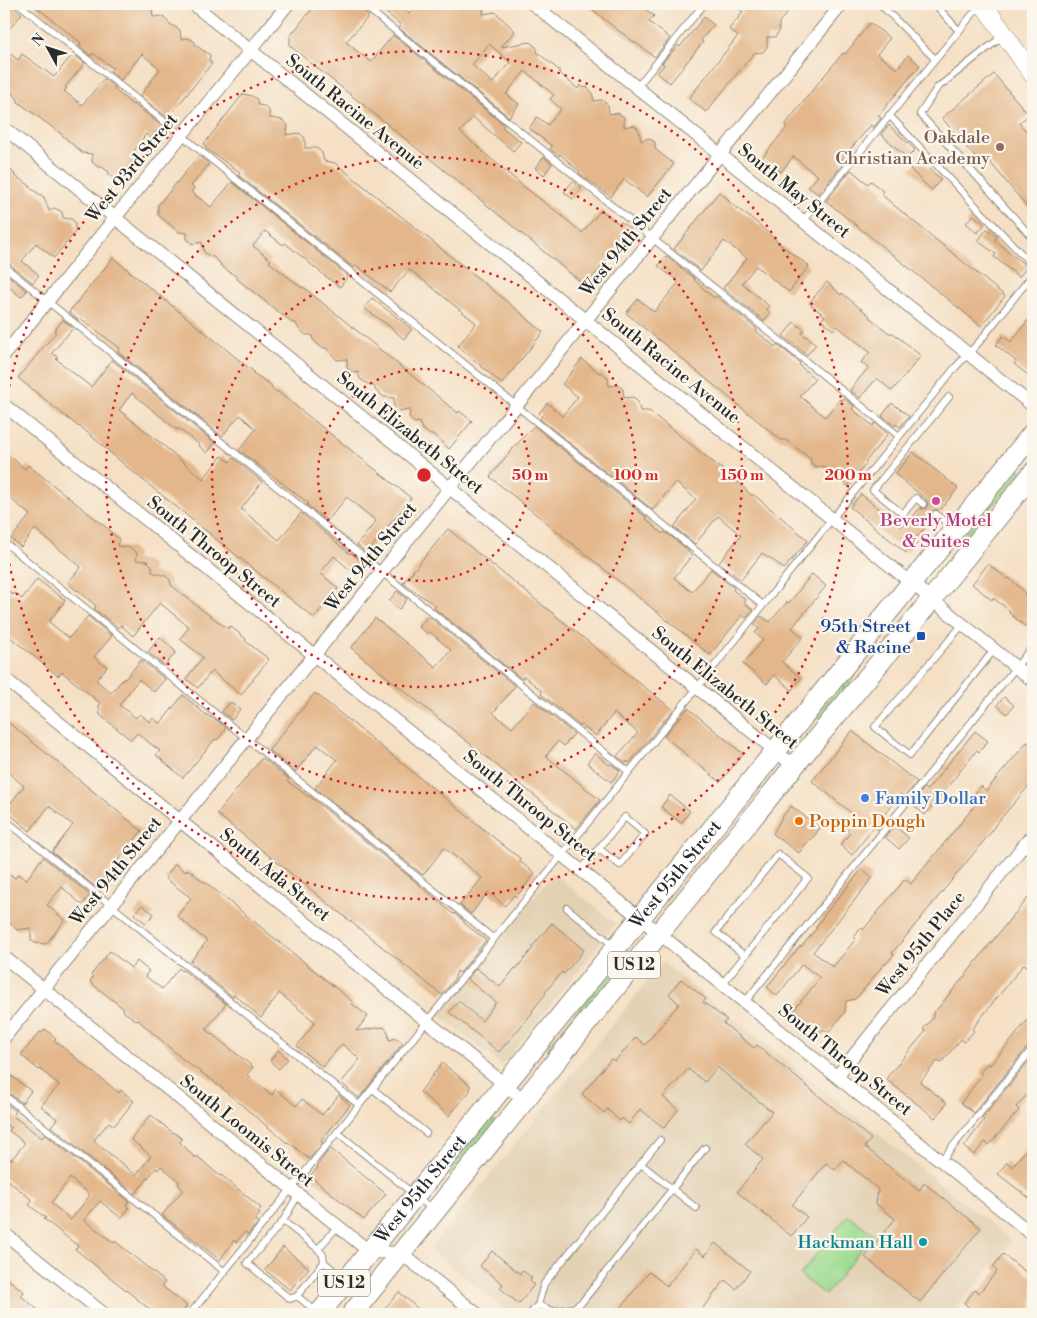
<svg xmlns="http://www.w3.org/2000/svg" width="1037" height="1318" viewBox="0 0 1037 1318" font-family="'Libre Bodoni',serif">
	<style>
		.built { fill: #e3d1b4 }
		.green { fill: #9ddc91; stroke: #64845e }
		.building { fill: #e3b78b; fill-rule: evenodd }
		.lines { fill: none; stroke-linecap: round; stroke-linejoin: round }
		.lane-casing { stroke: #908678; stroke-width: 8 }
		.street-casing { stroke: #908678; stroke-width: 14 }
		.secondary-casing { stroke: #908678; stroke-width: 19 }
		.primary-casing { stroke: #908678; stroke-width: 22 }
		.lane { stroke: #fff; stroke-width: 6 }
		.street { stroke: #fff; stroke-width: 12 }
		.secondary { stroke: #fff; stroke-width: 18 }
		.primary { stroke: #fff; stroke-width: 20 }
		.ring { fill: none; stroke: #d62828; stroke-width: 2.5; stroke-dasharray: 2.5 5 }
		.education-dot { fill: #8d6e63; stroke: #fbf7ec; stroke-width: 2 }
		.hotel-dot { fill: #d1479c; stroke: #fbf7ec; stroke-width: 2 }
		.transit-dot { fill: #1a4fb4; stroke: #fbf7ec; stroke-width: 2 }
		.shop-dot { fill: #3f7fe0; stroke: #fbf7ec; stroke-width: 2 }
		.food-dot { fill: #e8710a; stroke: #fbf7ec; stroke-width: 2 }
		.culture-dot { fill: #0f9aa8; stroke: #fbf7ec; stroke-width: 2 }
		.labels { text-anchor: middle; dominant-baseline: central; stroke-width: 4.5; stroke-linejoin: round; paint-order: stroke }
		.shield { fill: #fbf7ec; stroke: #696865; stroke-width: 1 }
		.shield-label { font-size: 16px; font-weight: bold; fill: #2b2b2b }
		.street-label { font-size: 18px; fill: #2b2b2b; stroke: #fbf7ec }
		.education-label { font-size: 18px; fill: #785e54; stroke: #fbf7ec; text-anchor: end }
		.hotel-label { font-size: 18px; fill: #b23c85; stroke: #fbf7ec }
		.transit-label { font-size: 18px; fill: #164399; stroke: #fbf7ec; text-anchor: end }
		.shop-label { font-size: 18px; fill: #366cbe; stroke: #fbf7ec; text-anchor: start }
		.food-label { font-size: 18px; fill: #c56008; stroke: #fbf7ec; text-anchor: start }
		.culture-label { font-size: 18px; fill: #0d838f; stroke: #fbf7ec; text-anchor: end }
		.centre { fill: #d62828; stroke: #fbf7ec; stroke-width: 2.5 }
		.ring-label { font-size: 15px; text-anchor: middle; font-weight: bold; fill: #d62828; stroke: #fbf7ec; stroke-width: 4.5; stroke-linejoin: round; paint-order: stroke }
	</style>
	<rect width="100%" height="100%" fill="#fbf7ec"/>
	<filter id="ink" filterUnits="userSpaceOnUse"><feTurbulence type="fractalNoise" baseFrequency=".02" numOctaves="2"/><feDisplacementMap in="SourceGraphic" scale="10" xChannelSelector="R" yChannelSelector="G"/><feConvolveMatrix kernelMatrix="1 2 1 2 8 2 1 2 1" color-interpolation-filters="sRGB"/></filter>
	<filter id="wash" filterUnits="userSpaceOnUse"><feTurbulence type="fractalNoise" baseFrequency=".0096" numOctaves="4" result="noise"/><feDisplacementMap in="SourceGraphic" scale="20" xChannelSelector="R" yChannelSelector="G"/><feGaussianBlur stdDeviation="1.12" result="paint"/><feColorMatrix in="noise" values="0 0 0 0 0 0 0 0 0 0 0 0 0 0 0 0 0 1.4 0 .05"/><feComposite in="paint" operator="in"/></filter>
	<g filter="url(#wash)">
		<rect width="100%" height="100%" fill="#f5e0c5"/>
		<path class="built" d="M553,873L616,924L502,1065L439,1014Z
			M663,962L1012,1241L952,1314H511L430,1249Z"/>
		<path class="green" d="M1018,468L1021,470V473L986,515L984,516L982,514L981,511L1015,469Z
			M979,514L984,519L966,541H964L963,537Z
			M860,660L862,661V664L846,689L840,683Z
			M842,686L844,688V691L822,717L820,718L817,716V713L839,687Z
			M610,970H613L615,972V974L553,1052L548,1050V1047Z
			M490,1118L492,1119L495,1122L450,1177L449,1176V1173L464,1149Z
			M848,1215L873,1234L825,1295L800,1275Z"/>
		<g id="blocks">
			<path class="building" d="M4,4H10L22,14L4,35Z
				M33,4H147L152,9L153,17L162,16L170,24L180,30L181,39L188,38L195,42V45L210,55L209,61L212,63L168,118L140,96L160,69L142,54L121,80L110,71L113,68L93,53L91,56L79,46L81,43Z
				M316,4H357L359,8L369,16L346,42L353,48L371,62L393,35L504,125L502,127L521,142L513,151L473,117L460,132L523,186L561,215L582,233L601,210L619,224L621,222L631,229L589,282L587,280L581,282L570,273L450,175L290,46V36Z
				M370,4H396L409,14L418,4H484L483,14L495,12L515,31L501,47L530,42L537,48V52L560,71L558,72L578,89L580,85L584,88L587,87L592,92L594,101L602,100L608,105L609,114L618,113L624,117V127L634,125L639,130L641,141L649,138L655,142V149L674,164L647,197L624,179L611,197L579,173L580,172L560,154L559,156L550,149L552,146L529,128L537,117L548,125L561,109L550,99L554,95L525,71L506,94L519,104L509,117L399,28L401,26L400,24L378,6L376,8ZM489,44L510,62L493,83L472,65Z
				M586,4H639L654,16L649,22L670,38L655,57L615,28Z
				M732,4H795L779,22V31L775,37H767V47L763,52L754,53L706,112L689,98L738,36L729,29L743,12Z
				M704,17L714,25L701,40L703,42L670,83L657,73L664,65L662,63L678,45L680,47Z
				M870,23L890,38L877,54L897,69L908,55L920,65L878,116L881,118L873,128L871,125L841,160L842,161L841,162L843,164L818,194L808,187L818,176L794,157H793L781,172L762,158L787,127L785,125L819,82L843,53L845,54Z
				M4,49L18,60L22,54L54,77L73,54L85,63L65,87L67,88L64,91L82,105L104,79L115,88L114,89L133,105L134,104L161,125L151,138L146,134L133,152L137,155L119,178L115,179L109,175V172L102,167H98L92,162V154L82,153L60,133L18,102V99L11,93L4,90Z
				M994,74L1029,115L1019,123L1033,139V214L985,156L978,161L942,118Z
				M243,94L252,96L257,99L258,105L264,106L269,110L270,118L282,120L288,125L286,135L299,133L305,138V148H317L322,153L324,161L335,163L510,304L543,332L502,384L458,346L476,323L412,271L409,270L390,292L356,265L354,268L238,175L240,172L205,148L206,146L204,144Z
				M889,125L915,150L907,158L881,134Z
				M199,156L209,164L191,186L194,188L191,192L211,207L232,182L348,276L340,287L325,276L306,260L285,243L283,245L265,231L253,246L271,260L269,262L288,277L302,288L303,287L458,413L459,411L472,421L449,449L434,435H431L422,429L419,422L415,423L409,418L410,410L399,411L394,406V398L384,397L376,391L374,386L368,384L360,379L358,372L353,373L347,368V359L337,360L326,348L321,347L313,340L312,335H306L298,328L296,323L291,322L237,279V277L221,266L220,263L212,256L210,257L204,252L202,242L193,244L187,239V233L179,232L158,215V205Z
				M544,157L552,164L544,175L535,168Z
				M920,160L930,170L941,179L932,190L924,183L910,169Z
				M4,164L14,173L15,176L29,185L30,188L44,197L49,211L55,208L62,212L63,218L71,219L75,222V232L54,258L36,243L22,261L39,275L33,283L7,262L4,261Z
				M851,170L868,184L871,181L883,191L881,194L896,207L1005,296L981,326L826,201Z
				M573,181L582,188L573,199L564,192Z
				M719,192L728,199L729,202L756,222L779,243H778L809,266L789,292L756,266L742,283L769,306L767,310L770,313L764,321L723,288L747,258L724,241L701,271L674,249Z
				M973,215L985,224L977,233L966,223Z
				M987,229L997,237L995,240L1027,267L1019,277L994,257L996,254L978,241Z
				M666,256L695,279L694,280L714,298L716,296L757,329L756,331L775,347L777,344L800,363L799,365L815,379L800,396L825,417L840,399L842,401L844,398L854,406L852,409L873,426L875,423L888,434L865,462L867,463L848,486L823,466L816,467L811,463V459L786,440H781L626,313L638,299L654,312L679,282L658,266Z
				M113,258L254,372L253,373L271,385L273,391L278,392L411,498L367,553L357,545L376,521L347,497L327,521L307,505L308,503L239,450L256,429L240,415L222,436L118,352L120,348L81,319L79,321L69,312Z
				M4,272L27,291L21,297L4,283Z
				M827,282L841,295L842,293L856,305L870,316L869,317L889,333H893L921,356L892,391L877,378L860,398L850,390L868,368L861,362L870,352L837,326L833,330L821,320L825,316L809,303Z
				M372,298L412,329L404,339L389,326L364,308Z
				M1033,314V379L1014,364L1016,361L996,345L1003,336L1011,342Z
				M63,320L73,328L52,353L58,357L56,359L91,387L112,360L215,443L207,453L199,446L200,445L178,428L177,430L132,393L119,410L163,445L203,479L222,456L230,462L233,458L262,482L241,509L264,528L279,540L301,513L350,554L351,553L361,561L354,569H349L334,556L320,573L338,588L314,618L127,467L80,426L79,427L18,378L56,332L54,331Z
				M794,322L804,330L802,333L816,344L807,355L783,336Z
				M582,359L599,373L602,372L608,378L609,386L617,385L623,389L624,398L633,397L638,402L640,411H649L738,482L751,495H754L808,540L784,569L769,557L768,558L762,553L741,580L719,563L741,535L718,516L695,544L674,527L696,499L679,485L675,482L653,510L540,419L542,416L539,413L547,403L562,416L578,397L562,384Z
				M892,403L909,416L900,427L896,424L895,426L882,416Z
				M534,426L647,518L646,519L662,534L664,532L668,534L689,551L688,552L692,555L674,578L692,592L711,569L734,588L733,590L746,600L744,603L753,610L746,618L742,615L710,655L490,477L515,445H516Z
				M4,451L25,469L28,465L107,528L119,539L117,546L131,548L137,553L136,560L147,561L152,566V572L166,576L170,580L171,585L201,609L228,629L230,626L246,639L245,641L269,659L241,695L212,671L198,688L186,679L203,657L180,639L189,627L160,603L133,636L121,625L119,628L94,609L96,606L78,590L77,591L68,583L81,567L35,529L21,547L11,539L30,515L4,493Z
				M913,452L958,488L942,508L939,510L935,509L932,511L931,515L933,518L916,538L917,539L906,553L850,507L861,494L901,527L907,519L909,521L920,508L923,509L926,508L928,504L926,499L895,474Z
				M448,529L673,710L629,763L627,761L626,763L617,756L638,733L635,730L614,713L596,736L581,725L580,726L541,694L542,691L524,676L522,679L434,608L436,606L403,583Z
				M988,564L1008,579L1009,578L1025,592L1024,594L1033,602V630L1027,625L1026,627L1009,613L1010,611L993,598L992,600L972,584Z
				M812,574L826,586L792,628L803,637L782,662L801,678L792,690L774,675L767,684L743,664L763,640L755,633L759,628L754,625L761,616L770,622L787,602L789,603Z
				M37,579L65,600L49,622L69,638L88,616L112,636L94,657L107,667L96,680L111,693L124,678L125,679L141,660L165,679L154,692L139,679L119,705L136,718L140,714L150,722L153,718L160,724L183,695L205,714L216,720L226,728L224,730H225L217,740L215,739L183,778L156,755L160,751L137,733L131,740L100,715L99,706L100,703L62,672L58,676L4,632V597L8,591L13,595L15,593L22,599Z
				M397,591L407,599L399,610L389,601Z
				M428,616L515,686L493,713L512,728L534,702L574,734L564,746L558,741L546,756L600,800L576,829L351,648L375,618L436,667L451,650L430,632L428,634L419,627Z
				M160,637L176,652L165,666L148,652Z
				M315,693L508,849L521,859L519,861L535,873L516,897L514,895L505,906L488,892L471,914L460,905L482,878L469,867L444,848L423,875L315,788L337,760L320,747L317,745L295,772L269,750Z
				M1004,697L1014,705L1007,714L997,705Z
				M230,702L240,709L232,720L222,712Z
				M688,708L743,754L720,782L664,736Z
				M4,719L142,831L96,887L52,852L73,825L49,806L30,831L5,810L24,786L4,769Z
				M852,731L917,782L904,797L900,794L883,816L887,819L878,830L874,827L852,855L840,845L850,833L844,828L854,815L812,781Z
				M975,731L988,741L979,752L977,750L925,815L912,804L924,788L927,790Z
				M1027,742L1033,747V781L995,825L992,831L903,940L892,953L894,954L886,964L885,963L860,994L855,999L846,1001L845,1012L828,1033L823,1029L821,1032L794,1010L820,978L802,964L777,996L767,987L800,946L801,947L817,928L816,927L825,914L862,869L873,877L813,952L833,967L856,939L854,937L861,928L863,930L905,879L911,884L977,803L971,798L981,786L986,791Z
				M595,753L609,765L611,764L620,771L611,782L587,763Z
				M262,758L289,779L287,781L309,797V796L416,882L453,914L454,913L464,921V923L486,940L460,973L457,971L454,980L442,995L217,814Z
				M670,795L690,811L681,823L661,807Z
				M791,806L820,828L811,840L810,839L799,853L773,834L782,817Z
				M894,825L909,838L899,849L885,837Z
				M43,857L90,895L82,905L62,887L47,905L65,920L46,944L35,943L31,940V928L17,930L4,917V869L15,878L18,874L26,880Z
				M175,864L185,872L188,869L204,882V881L353,1002L352,1004L368,1016L356,1031L384,1027L388,1032L389,1040L396,1038L403,1043L359,1098L341,1083L360,1059L342,1044L322,1067L297,1046L315,1022L298,1008L279,993L261,1018L234,994L233,997L190,962L207,941L177,916L191,898L165,878Z
				M1033,892V958L1027,966L1024,964L972,1029L974,1031L964,1042L961,1039L941,1063L937,1061L920,1082L947,1103L935,1118L887,1080L888,1078L887,1077L926,1031L923,1029L933,1018V1013L938,1008L968,972L1014,914H1015Z
				M142,905L154,914L146,923L134,914Z
				M552,923L584,950L564,974L562,972L545,992L546,993L532,1011L533,1012L499,1052L449,1012L459,1001L482,1021L496,1002L467,979L476,968L500,987L515,968L516,969L533,948L532,947Z
				M110,951L131,968L137,961L149,971L145,976L162,989L179,968L182,971L183,970L226,1004L206,1029L253,1067L247,1075L272,1095L276,1089L296,1106L302,1099L322,1115L339,1095L350,1105L321,1141L323,1142L309,1159L288,1142L287,1143L212,1080L185,1061L138,1020L137,1021L123,1011L124,1009L90,982L93,977L91,975Z
				M681,979L706,999L703,1002L727,1020L723,1023L754,1048L757,1045L871,1139L865,1147L919,1191L924,1183L981,1228L920,1302L865,1257L895,1219L876,1204L878,1189L843,1160L835,1170L826,1163L792,1205L807,1217L791,1236L737,1192L763,1159L745,1144L772,1112L717,1067L705,1082L688,1069L663,1097L678,1110L664,1128L640,1109L629,1124L622,1118L620,1121L607,1109L604,1113L582,1094L611,1059L615,1061L636,1037L645,1045L679,1004L669,994Z
				M1033,1013V1043L1029,1045L974,1113L961,1103L982,1075L980,1073L987,1063L990,1065L1010,1042Z
				M45,1029L56,1038L54,1040L83,1064L119,1093L121,1090L134,1101L114,1126L109,1122L94,1140L95,1141V1142L136,1175L151,1156L131,1139L151,1115L173,1133L174,1132L182,1139L180,1142L195,1158L197,1156L220,1176L221,1175L261,1208L258,1212L260,1214L255,1220L258,1223L248,1234L245,1232L236,1242L234,1240L220,1260L162,1215L183,1190L178,1184L180,1182L161,1166L158,1170L156,1168L135,1194L51,1126L57,1119L41,1106L59,1085L40,1069L39,1070L21,1055L40,1032L42,1033Z
				M278,1050L288,1059L279,1069L270,1061Z
				M1033,1056V1088L1016,1107L1019,1110L989,1145L985,1142L974,1155L964,1147L984,1120L982,1119Z
				M442,1063L470,1085V1091L449,1116L420,1092Z
				M4,1070L31,1091L22,1103L4,1089Z
				M7,1104L16,1111L13,1116L42,1138L45,1134L129,1201L126,1205L129,1208L121,1218L100,1201L84,1220L114,1243L115,1241L165,1282L162,1286L187,1306L181,1314H156L147,1307L75,1249L78,1246L44,1219L46,1218L29,1205L32,1200L4,1177V1155L11,1160L25,1143L9,1131L11,1128L6,1125L4,1127V1108ZM70,1178L90,1195L71,1220L51,1203Z
				M1033,1141V1201L998,1174L1007,1162L1012,1167Z
				M330,1148L386,1194L364,1220L310,1176L318,1167L317,1166Z
				M715,1243L750,1271L736,1289L725,1280L698,1314H616L649,1272L667,1286L696,1249L705,1256Z
				M283,1247L309,1268L290,1290L265,1270Z
				M492,1251L520,1274L522,1270L532,1278L530,1281L534,1285L519,1304L500,1288L503,1284L480,1266Z
				M1003,1254L1033,1278V1314H977L964,1303L975,1290L979,1293L997,1271L993,1267Z
				M4,1276L24,1292L21,1296L43,1314H17L11,1309L7,1314H4Z
				M399,1292L424,1314H380Z"/>
		</g>
	</g>
	<g filter="url(#ink)">
		<use href="#blocks" fill-opacity="0" stroke="#908678" stroke-width="1"/>
		<g class="lines">
			<defs>
				<path id="lane" d="M19,4L763,605
					M362,4L652,238L899,436
					M880,4L935,59
					M935,4L959,31
					M1004,35L937,88L920,114L1029,234L1033,230
					M637,87L704,4
					M889,115L1033,266
					M803,221L981,4
					M4,266L629,772
					M923,504L916,498L903,514L873,490L949,397
					M936,514L952,527
					M4,542L494,939
					M963,624L875,727L910,755L994,650
					M4,819L359,1105
					M581,870L625,817L645,834L620,865L599,849
					M567,908L613,945
					M722,984L808,878L778,854L716,932L745,956
					M745,1002L1033,646
					M373,1089L426,1133
					M4,1095L225,1272
					M337,1132L432,1209
					M941,1161L1033,1048
					M641,1164L696,1208
					M283,1221L298,1195
					M318,1249L338,1226
					M324,1262L297,1296L290,1299L247,1263L283,1221L318,1249L323,1255L324,1262L344,1279
					M297,1296L317,1312
					M538,1305L553,1311L573,1308L582,1302L705,1148
					M190,1314L697,688L832,519L954,369L980,341L1033,274
					M530,1314L538,1305L544,1284L660,1140"/>
				<path id="street" d="M193,4L1033,681
					M533,4L1033,406
					M4,128L794,766
					M4,355L288,4
					M4,405L1033,1235
					M4,678L524,1100
					M4,957L370,1252L401,1253L477,1314
					M4,1038L842,4
					M837,1076L1033,834
					M4,1233L104,1314"/>
				<path id="secondary" d="M983,4L1033,75"/>
				<g id="primary">
					<path id="s1" d="M319,1314L1033,433"/>
					<path d="M352,1314L794,766L910,626L1033,473"/>
				</g>
			</defs>
			<use href="#lane" class="lane-casing"/>
			<use href="#street" class="street-casing"/>
			<use href="#secondary" class="secondary-casing"/>
			<use href="#primary" class="primary-casing"/>
			<use href="#lane" class="lane"/>
			<use href="#street" class="street"/>
			<use href="#secondary" class="secondary"/>
			<use href="#primary" class="primary"/>
		</g>
	</g>
	<g class="ring">
		<circle cx="424" cy="475" r="106"/>
		<circle cx="424" cy="475" r="212"/>
		<circle cx="424" cy="475" r="318"/>
		<path d="M4 416A424 424 0 1 1 4 534"/>
	</g>
	<circle class="education-dot" cx="1000" cy="147" r="5"/>
	<circle class="hotel-dot" cx="936" cy="501" r="5"/>
	<rect class="transit-dot" x="916" y="631" width="10" height="10" rx="2.5"/>
	<circle class="shop-dot" cx="865" cy="798" r="5"/>
	<circle class="food-dot" cx="799" cy="821" r="5"/>
	<circle class="culture-dot" cx="923" cy="1242" r="5"/>
	<g class="labels">
		<g class="shield">
			<rect x="608" y="951.5" width="52" height="27" rx="4"/>
			<rect x="318" y="1269.5" width="52" height="27" rx="4"/>
		</g>
		<g class="shield-label">
			<text x="634" y="965">US 12</text>
			<text x="344" y="1283">US 12</text>
		</g>
		<g class="street-label">
			<text transform="translate(355 112) rotate(39)">South Racine Avenue</text>
			<text transform="translate(132 168) rotate(-51)">West 93rd Street</text>
			<text transform="translate(794 191) rotate(39)">South May Street</text>
			<text transform="translate(626 242) rotate(-51)">West 94th Street</text>
			<text transform="translate(671 366) rotate(39)">South Racine Avenue</text>
			<text transform="translate(410 433) rotate(39)">South Elizabeth Street</text>
			<text transform="translate(214 552) rotate(39)">South Throop Street</text>
			<text transform="translate(371 557) rotate(-51)">West 94th Street</text>
			<text transform="translate(725 688) rotate(39)">South Elizabeth Street</text>
			<text transform="translate(530 806) rotate(39)">South Throop Street</text>
			<text transform="translate(116 871) rotate(-51)">West 94th Street</text>
			<text stroke="none"><textPath href="#s1" startOffset="566">West 95th Street</textPath></text>
			<text transform="translate(275 875) rotate(39)">South Ada Street</text>
			<text transform="translate(921 944) rotate(-51)">West 95th Place</text>
			<text transform="translate(845 1060) rotate(39)">South Throop Street</text>
			<text transform="translate(247 1131) rotate(39)">South Loomis Street</text>
			<text stroke="none"><textPath href="#s1" startOffset="161">West 95th Street</textPath></text>
		</g>
		<g class="education-label">
			<text x="990" y="137">Oakdale<tspan x="990" dy="21">Christian Academy</tspan></text>
		</g>
		<g class="hotel-label">
			<text x="936" y="520">Beverly Motel<tspan x="936" dy="21">&amp; Suites</tspan></text>
		</g>
		<g class="transit-label">
			<text x="911" y="626">95th Street<tspan x="911" dy="21">&amp; Racine</tspan></text>
		</g>
		<g class="shop-label">
			<text x="875" y="798">Family Dollar</text>
		</g>
		<g class="food-label">
			<text x="809" y="821">Poppin Dough</text>
		</g>
		<g class="culture-label">
			<text x="913" y="1242">Hackman Hall</text>
		</g>
	</g>
	<circle cx="424" cy="475" r="8" class="centre"/>
	<g class="ring-label">
		<text x="530" y="480">50 m</text>
		<text x="636" y="480">100 m</text>
		<text x="742" y="480">150 m</text>
		<text x="848" y="480">200 m</text>
	</g>
	<rect width="1037" height="1318" fill="none" stroke="#fbf7ec" stroke-width="20"/>
	<g transform="translate(48 48) rotate(310)" stroke="#fbf7ec" stroke-width="4" paint-order="stroke">
	<path d="M0-4L9 19L0 12L-9 19Z" fill="#2b2b2b"/>
	<text y="-8" font-size="14" font-weight="bold" text-anchor="middle" fill="#2b2b2b">N</text>
	</g>
</svg>
